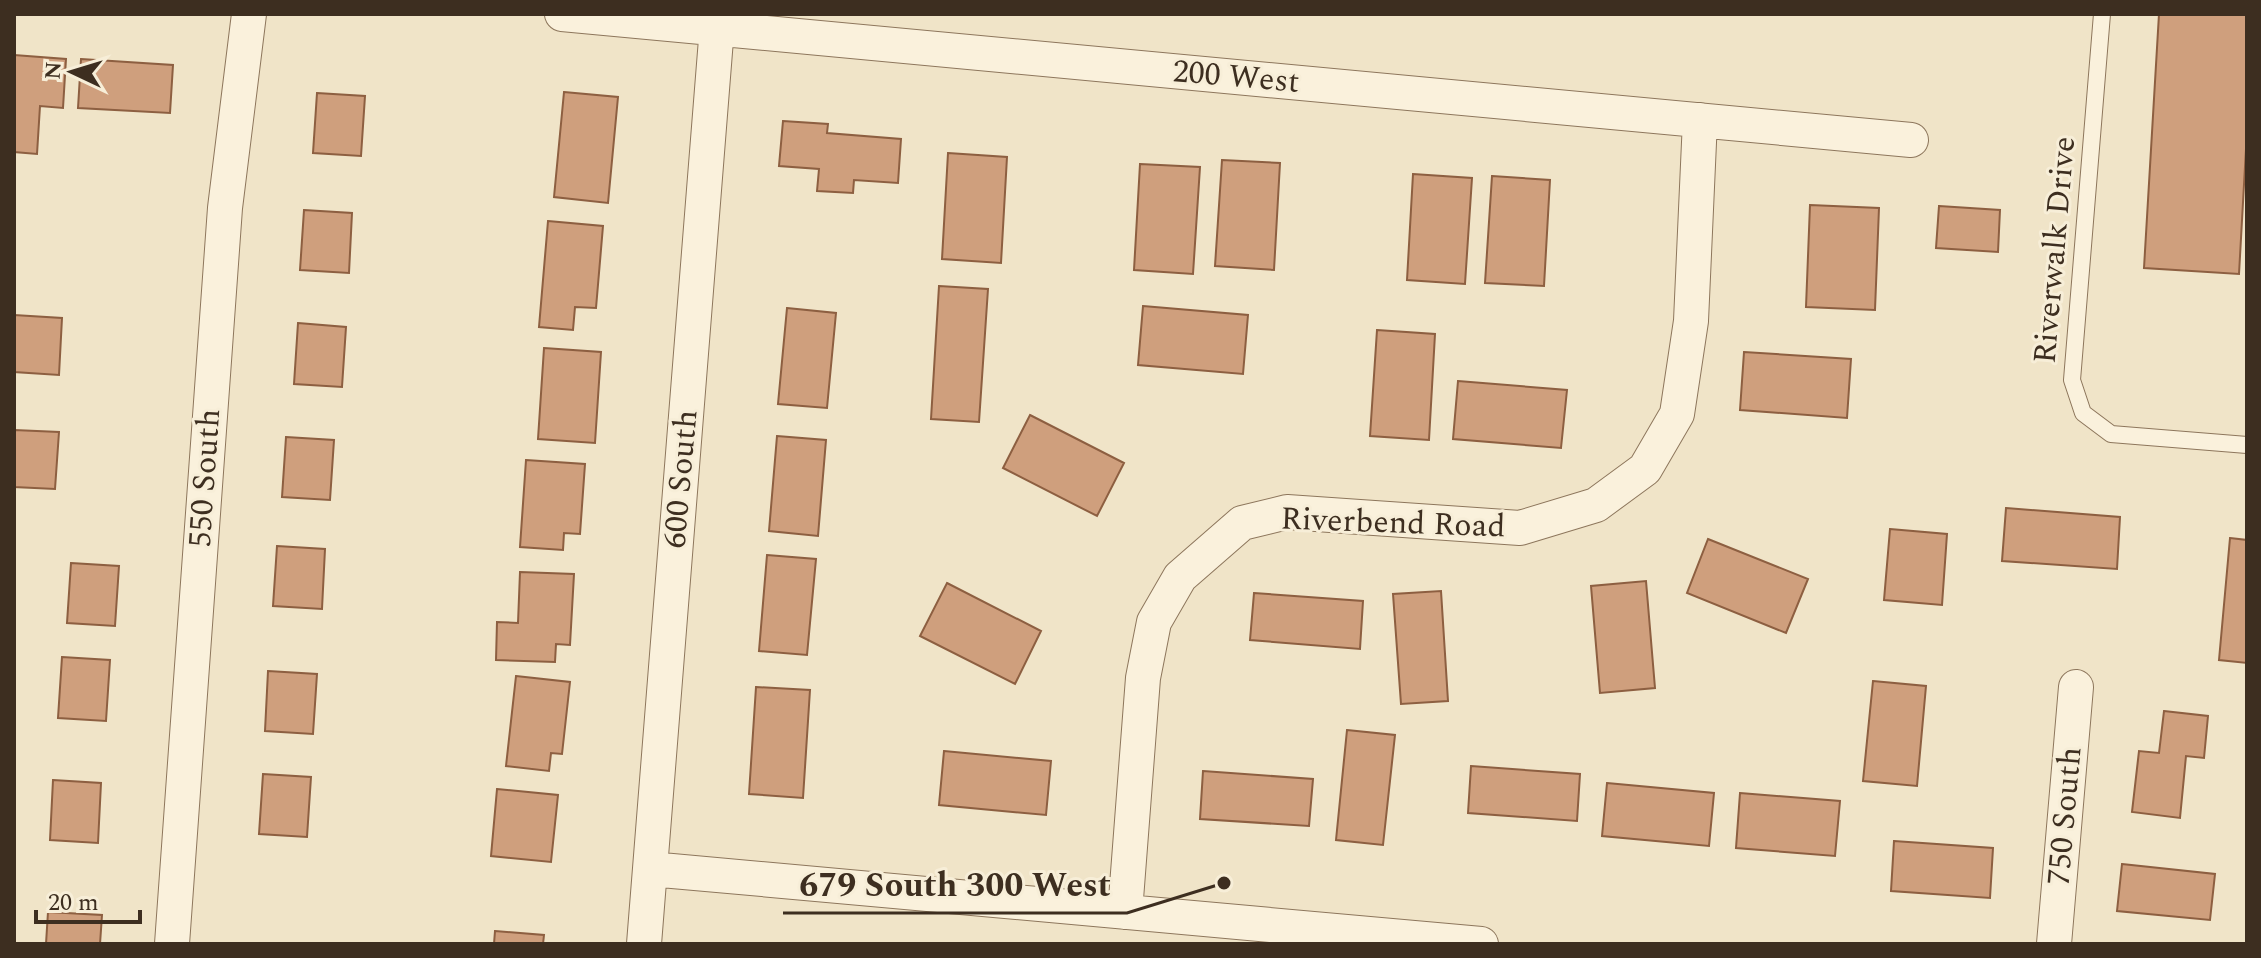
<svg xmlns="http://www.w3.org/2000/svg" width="2261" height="958" viewBox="0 0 2261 958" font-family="Spectral,serif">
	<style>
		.building { fill: #cf9f7d; stroke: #8d5f41; stroke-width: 2 }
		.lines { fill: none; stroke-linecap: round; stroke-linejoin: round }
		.service-casing { stroke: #8d765c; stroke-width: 18 }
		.minor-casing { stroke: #8d765c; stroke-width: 36 }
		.service { stroke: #faf1dc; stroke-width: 16 }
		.minor { stroke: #faf1dc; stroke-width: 34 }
		.labels { text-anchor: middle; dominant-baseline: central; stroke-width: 6; stroke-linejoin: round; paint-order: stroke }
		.street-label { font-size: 32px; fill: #3d2e20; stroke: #f7eed8 }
		.leader { fill: none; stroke: #3d2e20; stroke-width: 3 }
		.callout-dot { fill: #3d2e20; stroke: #f7eed8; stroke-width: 3 }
		.callout-label { font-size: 34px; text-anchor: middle; font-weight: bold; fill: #3d2e20; stroke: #f7eed8; stroke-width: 6; stroke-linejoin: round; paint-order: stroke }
	</style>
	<rect width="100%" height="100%" fill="#f0e4c8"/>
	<path class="building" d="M2159,14H2247V131L2239,274L2144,268Z
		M14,55L66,59L63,108L40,106L37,154L14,152Z
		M81,59L173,65L170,113L78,108Z
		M564,92L618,97L608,203L554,197Z
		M317,93L365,96L361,156L313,153Z
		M783,121L828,124L827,133L901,139L898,183L854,180L853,193L817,191L819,169L779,166Z
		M948,153L1007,157L1001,263L942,259Z
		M1222,160L1280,163L1274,270L1215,266Z
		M1140,164L1200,167L1193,274L1134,270Z
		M1413,174L1472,178L1465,284L1407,280Z
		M1492,176L1550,180L1544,286L1485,283Z
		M1810,205L1879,208L1875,310L1806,307Z
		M1939,206L2000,210L1998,252L1936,248Z
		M304,210L352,213L349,273L300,270Z
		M548,221L603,226L596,308L575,307L573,330L539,327Z
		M939,286L988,289L979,422L931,419Z
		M1143,306L1248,315L1243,374L1138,365Z
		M787,308L836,313L827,408L778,404Z
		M14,315L62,318L59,375L14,372Z
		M298,323L346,327L342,387L294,384Z
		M1377,330L1435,334L1429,440L1370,436Z
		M544,348L601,352L595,443L538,439Z
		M1744,352L1851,359L1847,418L1740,410Z
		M1458,381L1567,390L1561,448L1453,439Z
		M1030,415L1124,463L1097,516L1003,468Z
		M14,430L59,432L55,489L14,487Z
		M777,436L826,440L818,536L769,531Z
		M286,437L334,440L330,500L282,497Z
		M526,460L585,464L580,534L564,533L563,550L520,547Z
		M2006,508L2120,517L2117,569L2002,561Z
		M1890,529L1947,534L1942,605L1884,600Z
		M2230,538L2247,540V663L2219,660Z
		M1708,539L1808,579L1786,633L1687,593Z
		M277,546L325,549L322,609L273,606Z
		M767,555L816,559L807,655L759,651Z
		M71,563L119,566L115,626L67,623Z
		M520,572L574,574L570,645L556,644L555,662L496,660L497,622L518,623Z
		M1646,581L1655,688L1600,693L1591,586Z
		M947,583L1041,631L1015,684L920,636Z
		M1441,591L1448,701L1401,704L1393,594Z
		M1254,593L1363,601L1360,649L1250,640Z
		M62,657L110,660L106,721L58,718Z
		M268,671L317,674L313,734L265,731Z
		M516,676L570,682L562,754L551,753L549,771L506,766Z
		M1873,681L1926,686L1917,786L1863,781Z
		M756,687L810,690L803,798L749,794Z
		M2164,711L2208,716L2204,758L2186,756L2180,818L2132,812L2139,751L2159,753Z
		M1347,730L1395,735L1383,845L1336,840Z
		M944,751L1051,761L1046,815L939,805Z
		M1471,766L1580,774L1577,821L1468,813Z
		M1203,771L1313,779L1309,826L1200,819Z
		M263,774L311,777L307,837L259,834Z
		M53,780L101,783L98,843L50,840Z
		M1607,783L1714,793L1709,846L1602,836Z
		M497,789L558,795L551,862L491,856Z
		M1740,793L1840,801L1835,856L1736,848Z
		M1894,841L1993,848L1990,898L1891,891Z
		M2122,864L2215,874L2210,920L2117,911Z
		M48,912L102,915L100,944H46Z
		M495,931L544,935L543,944H494Z"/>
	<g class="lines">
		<defs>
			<path id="service" d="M2102,14L2072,380L2083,413L2111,434L2247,445"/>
			<path id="minor" d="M562,14L1911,140
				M650,869L1481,944
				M1125,912L1143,678L1154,622L1180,577L1242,523L1287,512L1520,528L1596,505L1645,469L1677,414L1691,321L1700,120
				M172,944L225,208L249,14
				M644,944L718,14
				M2054,944L2076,687"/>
		</defs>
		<use href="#service" class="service-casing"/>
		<use href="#minor" class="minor-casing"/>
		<use href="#service" class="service"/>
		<use href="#minor" class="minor"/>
	</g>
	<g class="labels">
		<g class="street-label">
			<text transform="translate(1236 77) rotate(5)">200 West</text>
			<text transform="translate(2055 250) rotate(-85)">Riverwalk Drive</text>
			<text transform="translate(205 478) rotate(-86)">550 South</text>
			<text transform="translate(681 479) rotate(-85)">600 South</text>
			<text transform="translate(1393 523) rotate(2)">Riverbend Road</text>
			<text transform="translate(2065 816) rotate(-85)">750 South</text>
		</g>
	</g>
	<path class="leader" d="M1224 883L1127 913H783"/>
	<circle class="callout-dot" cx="1224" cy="883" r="8"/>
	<g class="callout-label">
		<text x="955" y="896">679 South 300 West</text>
	</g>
	<rect width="2261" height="958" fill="none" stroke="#3d2e20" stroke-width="32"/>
	<g transform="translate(72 72) rotate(274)" stroke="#f7eed8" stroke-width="6" paint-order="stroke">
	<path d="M0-6L14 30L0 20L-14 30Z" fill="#3d2e20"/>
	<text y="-12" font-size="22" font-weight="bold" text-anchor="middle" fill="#3d2e20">N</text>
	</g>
	<path d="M36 910v12h104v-12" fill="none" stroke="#3d2e20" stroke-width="4"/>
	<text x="48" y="910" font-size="24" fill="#3d2e20" stroke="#f7eed8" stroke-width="6" paint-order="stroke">20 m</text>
</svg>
